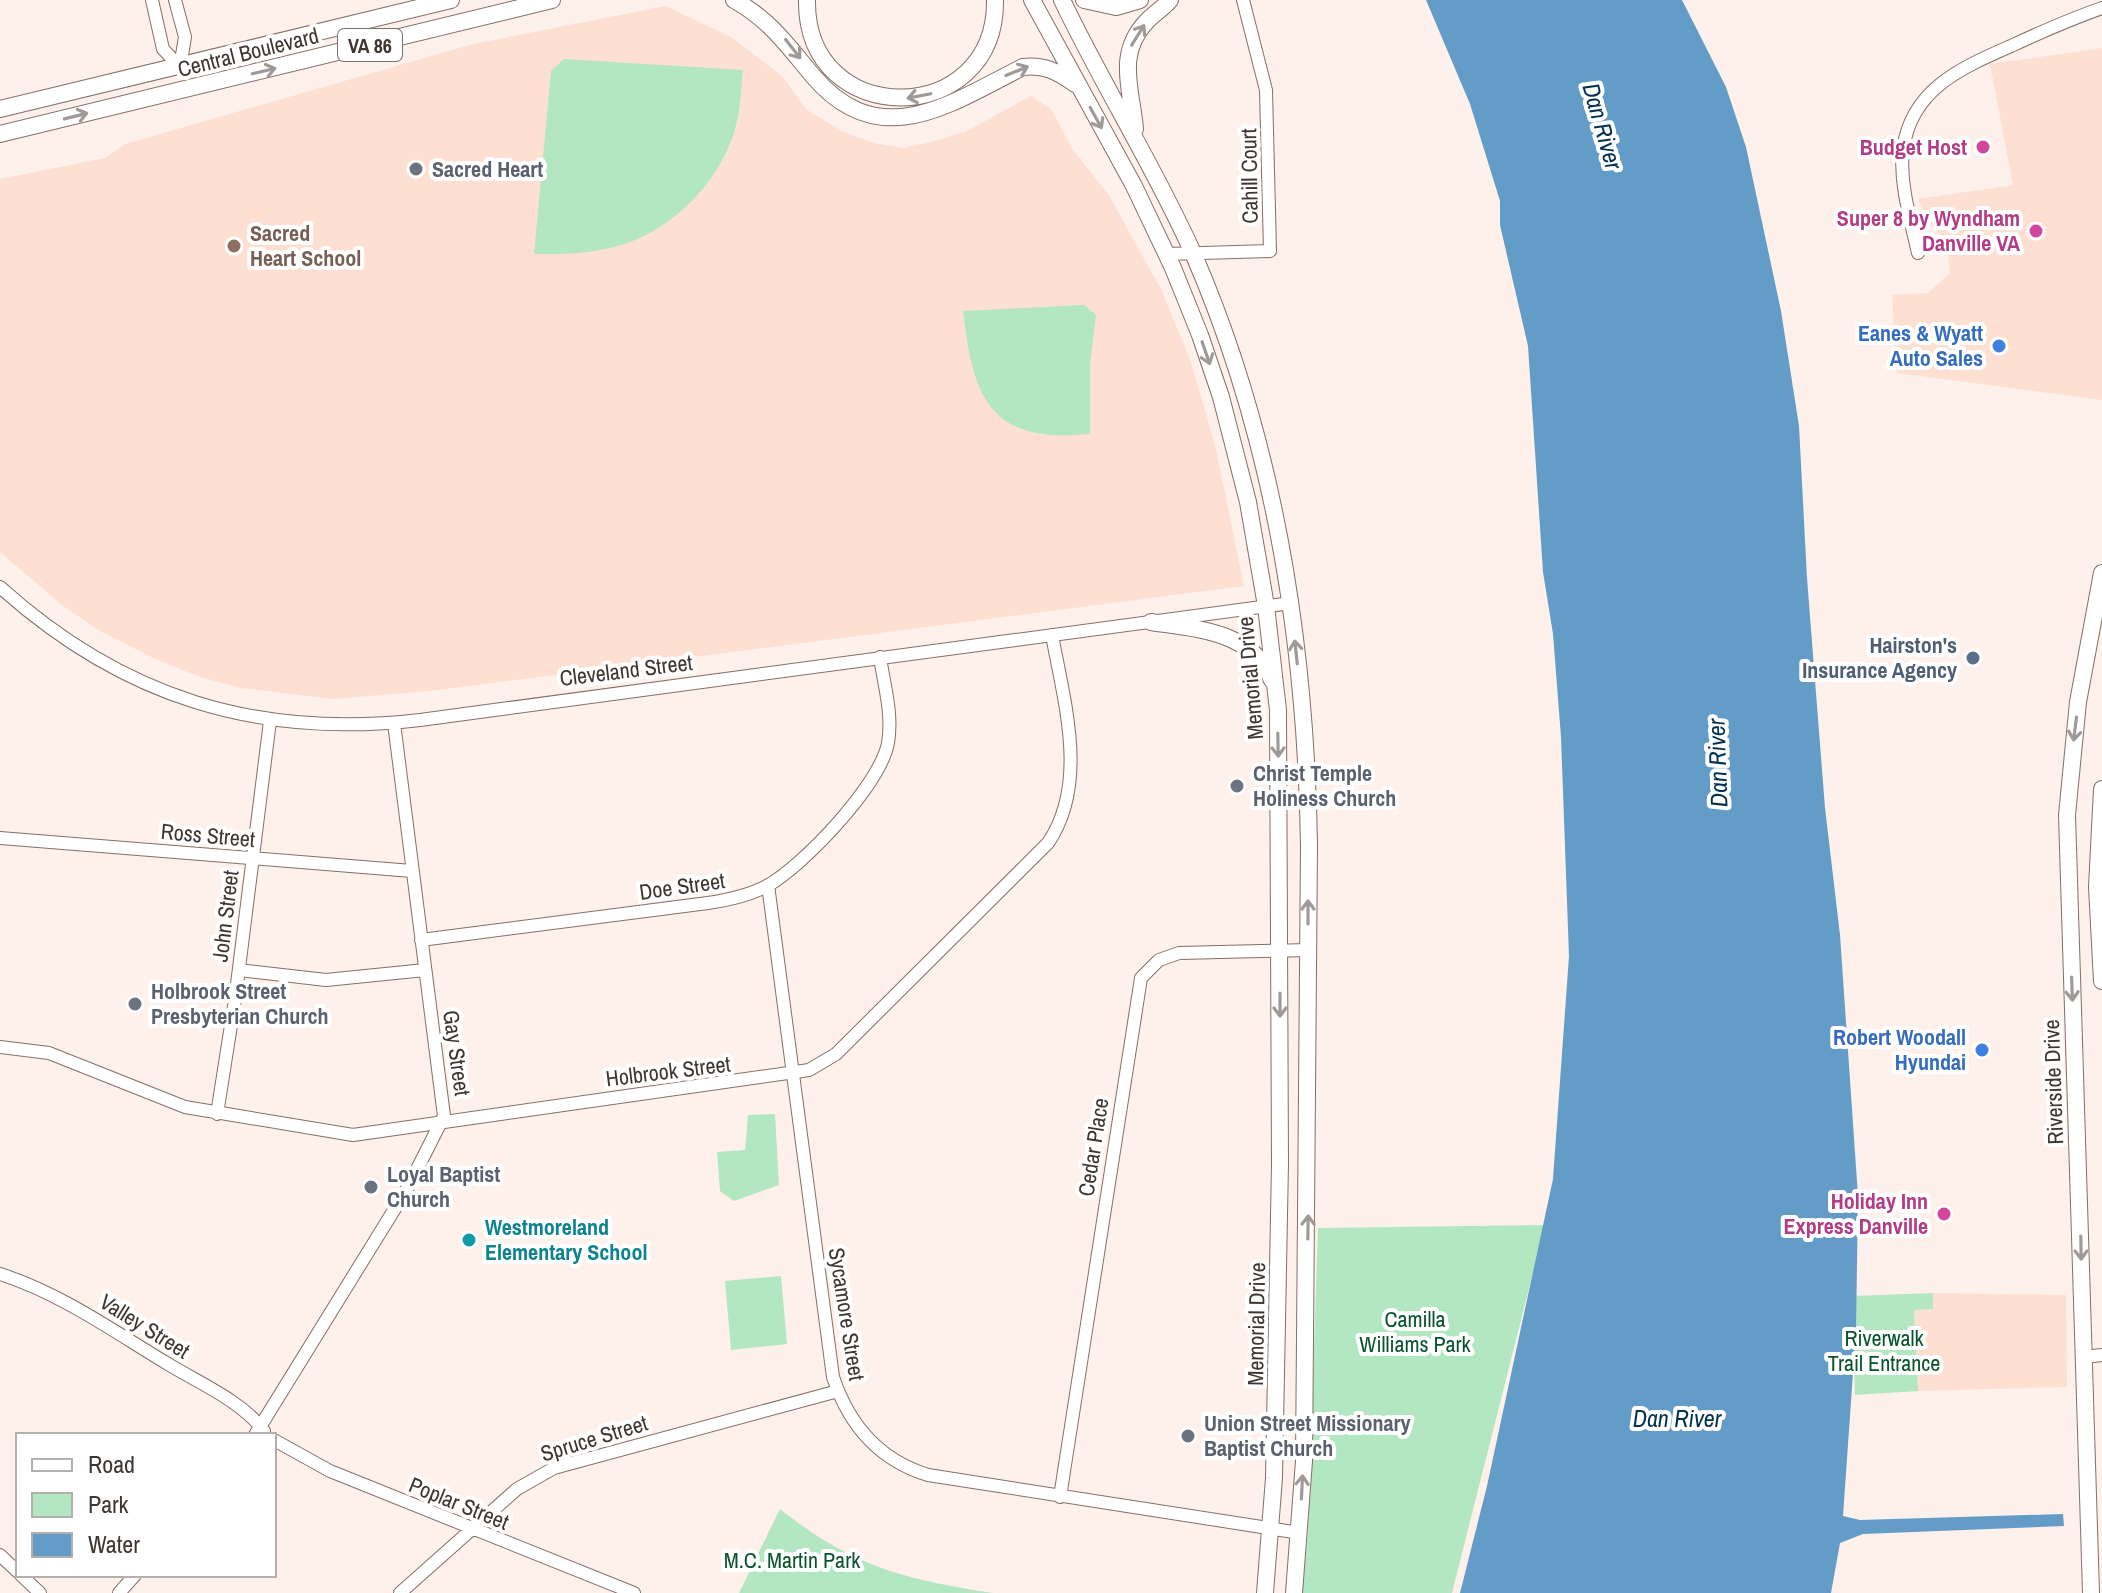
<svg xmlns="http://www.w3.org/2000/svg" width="2102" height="1593" viewBox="0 0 2102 1593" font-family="'Archivo Narrow',sans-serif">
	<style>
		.built { fill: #fee0d3 }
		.green { fill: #b2e7c1 }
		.water { fill: #649cc8 }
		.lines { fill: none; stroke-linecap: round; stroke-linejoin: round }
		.minor-casing { stroke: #836f67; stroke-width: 14 }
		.major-casing { stroke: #836f67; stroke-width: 18 }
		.minor { stroke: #fff; stroke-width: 12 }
		.major { stroke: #fff; stroke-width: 16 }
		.oneway { stroke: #9f9a98 }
		.hotel-dot { fill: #d1479c; stroke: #fff; stroke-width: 3 }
		.worship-dot { fill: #6b7280; stroke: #fff; stroke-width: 3 }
		.education-dot { fill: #8d6e63; stroke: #fff; stroke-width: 3 }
		.shop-dot { fill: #3f7fe0; stroke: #fff; stroke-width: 3 }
		.service-dot { fill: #5c6f8a; stroke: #fff; stroke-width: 3 }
		.culture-dot { fill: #0f9aa8; stroke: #fff; stroke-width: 3 }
		.labels { text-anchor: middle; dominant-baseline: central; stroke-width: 8; stroke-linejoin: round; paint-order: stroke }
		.shield { fill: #fff; stroke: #797270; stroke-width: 2 }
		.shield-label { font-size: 20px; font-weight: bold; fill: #3f3632 }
		.street-label { font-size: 22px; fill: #3f3632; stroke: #fff }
		.hotel-label { font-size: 22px; font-weight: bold; fill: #b23c85; stroke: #fff; text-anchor: end }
		.worship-label { font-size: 22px; font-weight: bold; fill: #5b616d; stroke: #fff; text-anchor: start }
		.education-label { font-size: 22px; font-weight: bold; fill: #785e54; stroke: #fff; text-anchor: start }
		.shop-label { font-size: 22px; font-weight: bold; fill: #366cbe; stroke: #fff; text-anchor: end }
		.service-label { font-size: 22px; font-weight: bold; fill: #4e5e75; stroke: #fff; text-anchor: end }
		.culture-label { font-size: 22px; font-weight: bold; fill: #0d838f; stroke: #fff; text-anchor: start }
		.park-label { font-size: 22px; fill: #08532c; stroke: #fff }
		.water-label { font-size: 24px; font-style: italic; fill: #02314f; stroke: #fff }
	</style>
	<rect width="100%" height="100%" fill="#fef0ea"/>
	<path class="built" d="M666,6L731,37L782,76L807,110L842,131L874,143L903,148L935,141L967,131L1031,96L1051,109L1073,150L1108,194L1162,291L1191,362L1216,449L1244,586L430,691L332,699L241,688L200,677L153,658L100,631L63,606L0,552V179L105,158L125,144L473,44Z
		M2102,48V400L1897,373L1892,295L1928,293L1950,273L1947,243L1925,218L1918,199L2013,185L1990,64Z
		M1933,1293L2066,1295L2067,1387L1918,1391L1914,1310L1933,1309Z"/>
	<path class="green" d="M564,59L743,70C741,88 741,108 736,125C722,181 671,233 614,247C588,254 562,254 534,254L551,71Z
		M1084,305L1096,315L1090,365V434C990,444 973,399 963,311Z
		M775,1114L779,1185L734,1201L720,1191L717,1152L745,1150L748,1115Z
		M1545,1225L1452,1593H1301L1308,1530L1318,1228Z
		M781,1276L787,1344L731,1350L725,1281Z
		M1933,1293V1309L1914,1310L1918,1391L1855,1395L1852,1296Z
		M780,1509C853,1567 903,1579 993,1593H739Z"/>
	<path class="water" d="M1426,0H1682L1726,87L1746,147L1781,311L1799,426L1807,578L1825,808L1840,935L1858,1196L1856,1330L1843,1516L1860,1520L2063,1514L2064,1526L1863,1534L1840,1543L1831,1593H1460L1487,1486L1553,1179L1569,956L1561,737L1553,634L1543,572L1528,346L1500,225V201L1470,104Z"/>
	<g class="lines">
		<defs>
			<path id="minor" d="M152,0L163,49L180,67L185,37L175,0
				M1918,253C1911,221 1899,183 1903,150C1911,89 1961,68 2011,46C2041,32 2071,19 2102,8
				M1167,254L1270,251L1266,90L1243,0
				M0,587C122,697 257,739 420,720L1291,603
				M0,838L412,871
				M768,885L833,1377C849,1425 879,1460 928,1475L1300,1533
				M421,940L708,903C729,900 748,896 767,886C804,865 880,785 888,743C893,714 884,685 880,657
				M239,970L326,980L425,970
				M0,1047L49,1053L185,1107L353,1135L809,1070L836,1054L1048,843C1089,783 1064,702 1052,635
				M217,1114L235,1000L270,721
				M0,1274C62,1294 113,1331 168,1364C199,1383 242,1401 264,1431
				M2084,1357L2102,1355
				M255,1435L407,1189L444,1116L394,723
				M274,1440L330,1471L634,1593
				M1060,1497L1141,978L1159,960L1179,953L1308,950
				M0,1555L18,1572
				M21,1575L40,1593
				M119,1593L135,1575
				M400,1593L517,1489L554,1468L838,1391"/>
			<path id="major" d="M734,0C770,20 787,45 813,76C880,155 951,103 1023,67C1044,64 1058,72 1075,84
				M807,0C805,131 997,129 995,0
				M1032,0L1134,186L1173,268L1200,335L1221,397L1248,502L1266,606L1278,710L1280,1163L1274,1478L1265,1593
				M1062,0C1103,86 1154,166 1193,253C1274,439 1306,644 1309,845L1304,1461L1294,1593
				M1084,0L1116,7L1140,0
				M0,109L451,0
				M1135,129C1132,91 1115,54 1147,21C1154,14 1163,8 1170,0
				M0,134L552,0
				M1151,622C1197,629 1252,631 1272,680
				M2102,789L2097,887L2102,981
				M2091,1593L2067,815L2078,702L2102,573"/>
		</defs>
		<use href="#minor" class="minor-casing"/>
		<use href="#major" class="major-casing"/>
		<use href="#minor" class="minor"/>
		<use href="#major" class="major"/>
	</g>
	<defs><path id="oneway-shaft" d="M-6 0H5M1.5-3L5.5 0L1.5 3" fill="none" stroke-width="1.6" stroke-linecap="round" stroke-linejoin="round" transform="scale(2)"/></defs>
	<g class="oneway">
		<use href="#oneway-shaft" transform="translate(1138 35) rotate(-58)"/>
		<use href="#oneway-shaft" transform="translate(793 49) rotate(52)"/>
		<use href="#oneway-shaft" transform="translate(264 71) rotate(-13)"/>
		<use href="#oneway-shaft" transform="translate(1017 71) rotate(-22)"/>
		<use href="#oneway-shaft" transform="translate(919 96) rotate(169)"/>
		<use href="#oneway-shaft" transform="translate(76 116) rotate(-14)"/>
		<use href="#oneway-shaft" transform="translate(1096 118) rotate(61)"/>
		<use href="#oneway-shaft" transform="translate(1206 353) rotate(71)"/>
		<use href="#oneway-shaft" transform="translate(1296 652) rotate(-96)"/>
		<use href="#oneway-shaft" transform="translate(2075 729) rotate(97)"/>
		<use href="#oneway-shaft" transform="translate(1278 745) rotate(89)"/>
		<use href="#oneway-shaft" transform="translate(1308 912) rotate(-90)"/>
		<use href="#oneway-shaft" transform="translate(2072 989) rotate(88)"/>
		<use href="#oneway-shaft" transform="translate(1280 1005) rotate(90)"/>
		<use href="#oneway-shaft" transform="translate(1308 1227) rotate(-89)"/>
		<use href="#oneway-shaft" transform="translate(2081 1248) rotate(89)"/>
		<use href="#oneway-shaft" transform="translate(1302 1487) rotate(-87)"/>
	</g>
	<g class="hotel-dot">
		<circle cx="1983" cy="147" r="8"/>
		<circle cx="2036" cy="231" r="8"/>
		<circle cx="1944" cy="1214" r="8"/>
	</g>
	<g class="worship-dot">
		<circle cx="416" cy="169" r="8"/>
		<circle cx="1237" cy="786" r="8"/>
		<circle cx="135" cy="1004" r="8"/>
		<circle cx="371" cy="1187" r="8"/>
		<circle cx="1188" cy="1436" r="8"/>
	</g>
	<circle class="education-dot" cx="234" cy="246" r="8"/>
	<g class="shop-dot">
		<circle cx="1999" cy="346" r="8"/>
		<circle cx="1982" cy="1050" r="8"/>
	</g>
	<circle class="service-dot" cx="1973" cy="658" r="8"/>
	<circle class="culture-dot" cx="469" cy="1240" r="8"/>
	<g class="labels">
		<rect class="shield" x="338" y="29" width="64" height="32" rx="6"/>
		<g class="shield-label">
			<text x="370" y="45">VA 86</text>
		</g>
		<g class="street-label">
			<text transform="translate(248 52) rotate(-14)">Central Boulevard</text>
			<text transform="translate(1249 176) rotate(-91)">Cahill Court</text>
			<text transform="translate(626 670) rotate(-7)">Cleveland Street</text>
			<text transform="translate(1250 678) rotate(-95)">Memorial Drive</text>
			<text transform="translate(208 835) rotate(5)">Ross Street</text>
			<text transform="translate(682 886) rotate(-8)">Doe Street</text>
			<text transform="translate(225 916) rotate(-83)">John Street</text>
			<text transform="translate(457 1053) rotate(82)">Gay Street</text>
			<text transform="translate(668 1071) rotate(-7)">Holbrook Street</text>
			<text transform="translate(2053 1082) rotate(-92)">Riverside Drive</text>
			<text transform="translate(1093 1147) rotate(-81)">Cedar Place</text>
			<text transform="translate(847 1314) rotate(81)">Sycamore Street</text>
			<text transform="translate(1256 1324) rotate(-89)">Memorial Drive</text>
			<text transform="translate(145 1326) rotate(32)">Valley Street</text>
			<text transform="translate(594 1438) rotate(-17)">Spruce Street</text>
			<text transform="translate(459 1503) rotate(22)">Poplar Street</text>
		</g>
		<g class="hotel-label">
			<text x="1967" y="147">Budget Host</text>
			<text x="2020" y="218">Super 8 by Wyndham<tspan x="2020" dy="25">Danville VA</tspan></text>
			<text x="1928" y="1201">Holiday Inn<tspan x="1928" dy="25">Express Danville</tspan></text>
		</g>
		<g class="worship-label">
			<text x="432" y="169">Sacred Heart</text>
			<text x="1253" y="773">Christ Temple<tspan x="1253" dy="25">Holiness Church</tspan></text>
			<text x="151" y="991">Holbrook Street<tspan x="151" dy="25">Presbyterian Church</tspan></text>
			<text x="387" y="1174">Loyal Baptist<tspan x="387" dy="25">Church</tspan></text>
			<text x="1204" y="1423">Union Street Missionary<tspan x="1204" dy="25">Baptist Church</tspan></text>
		</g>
		<g class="education-label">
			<text x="250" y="233">Sacred<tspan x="250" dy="25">Heart School</tspan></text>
		</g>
		<g class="shop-label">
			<text x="1983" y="333">Eanes &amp; Wyatt<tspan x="1983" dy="25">Auto Sales</tspan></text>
			<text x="1966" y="1037">Robert Woodall<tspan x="1966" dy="25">Hyundai</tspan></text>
		</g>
		<g class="service-label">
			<text x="1957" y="645">Hairston's<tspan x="1957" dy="25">Insurance Agency</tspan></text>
		</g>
		<g class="culture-label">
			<text x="485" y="1227">Westmoreland<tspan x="485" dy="25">Elementary School</tspan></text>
		</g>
		<g class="park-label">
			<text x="1415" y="1319">Camilla<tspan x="1415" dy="25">Williams Park</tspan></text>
			<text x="1884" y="1338">Riverwalk<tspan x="1884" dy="25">Trail Entrance</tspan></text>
			<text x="792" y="1560">M.C. Martin Park</text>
		</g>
		<g class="water-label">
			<text transform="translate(1603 126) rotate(74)">Dan River</text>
			<text transform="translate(1717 763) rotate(-92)">Dan River</text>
			<text x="1677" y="1418">Dan River</text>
		</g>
	</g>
	<rect x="16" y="1433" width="260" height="144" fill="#ffffff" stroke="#b2afad" stroke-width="2"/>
	<rect x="32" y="1459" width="40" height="12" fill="#ffffff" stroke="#b2afad" stroke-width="2"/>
	<text x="88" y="1473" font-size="24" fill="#3f3632">Road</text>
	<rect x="32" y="1493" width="40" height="24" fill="#b2e7c1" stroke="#b2afad" stroke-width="2"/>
	<text x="88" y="1513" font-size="24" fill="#3f3632">Park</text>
	<rect x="32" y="1533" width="40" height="24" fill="#649cc8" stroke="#b2afad" stroke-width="2"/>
	<text x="88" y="1553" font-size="24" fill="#3f3632">Water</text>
</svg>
